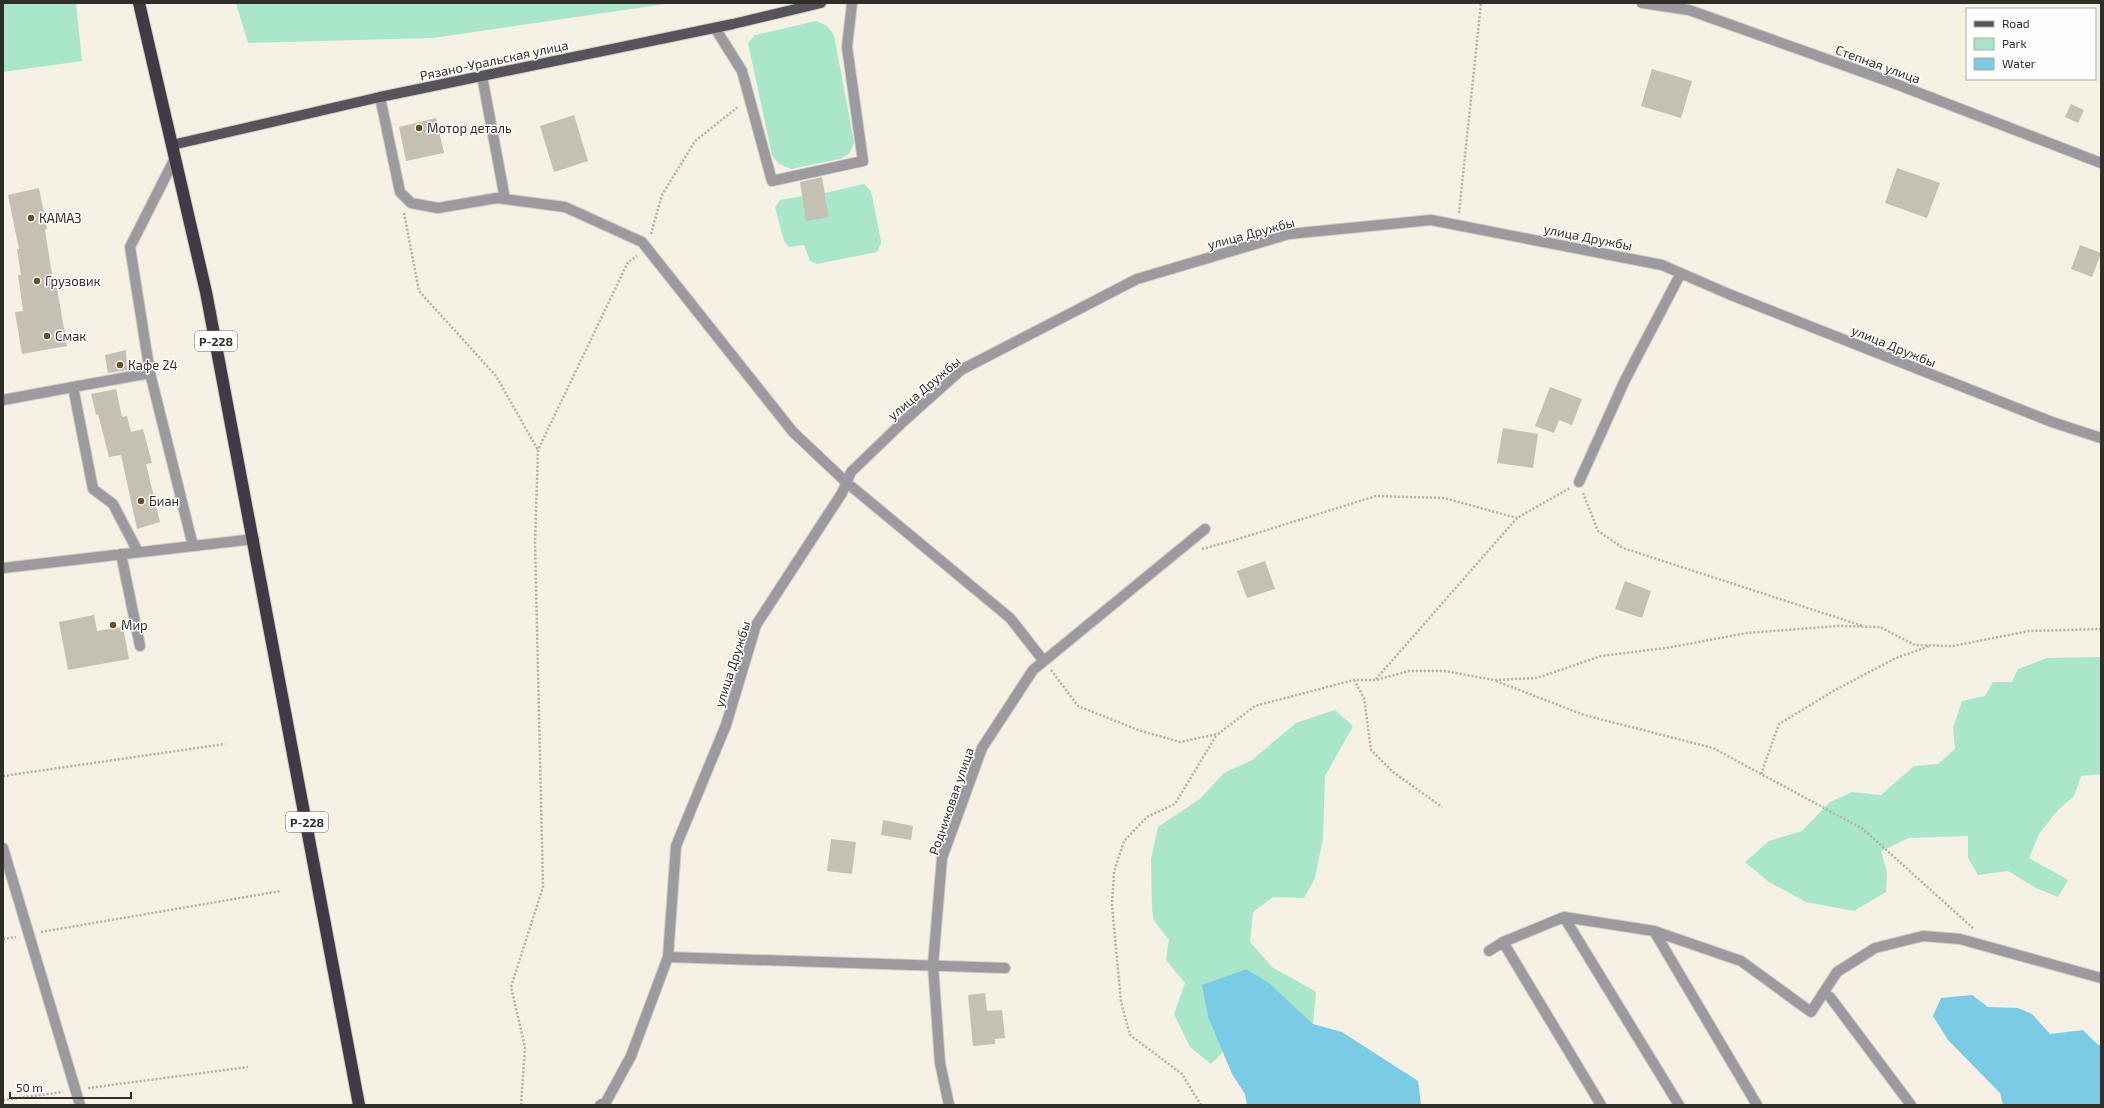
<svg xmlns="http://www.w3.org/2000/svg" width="2104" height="1108" viewBox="0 0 2104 1108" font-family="'Exo 2',sans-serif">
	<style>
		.green { fill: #aae6ca }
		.water { fill: #7acbe6 }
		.building { fill: #c4c1b4 }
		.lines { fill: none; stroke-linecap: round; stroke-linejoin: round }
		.minor-casing { stroke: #d1cec2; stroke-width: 12 }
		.major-casing { stroke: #d1cec2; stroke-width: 12 }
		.highway-casing { stroke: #d1cec2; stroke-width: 14 }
		.path { stroke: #b4b1a7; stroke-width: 2.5; stroke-dasharray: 2 2; stroke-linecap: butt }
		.minor { stroke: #9c9a9f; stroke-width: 10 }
		.major { stroke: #57535c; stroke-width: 10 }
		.highway { stroke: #3f3a45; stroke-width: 12 }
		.poi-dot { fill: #6e4f24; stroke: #fffefc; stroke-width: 1.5 }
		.labels { text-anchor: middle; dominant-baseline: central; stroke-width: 3; stroke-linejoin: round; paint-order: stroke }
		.shield { fill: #fffefc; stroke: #6d6c68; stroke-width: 1 }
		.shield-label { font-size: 12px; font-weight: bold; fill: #2f2e29 }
		.street-label { font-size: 13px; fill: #2f2e29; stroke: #fffefc }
		.poi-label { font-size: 13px; fill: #2f2e29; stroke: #fffefc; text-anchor: start }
	</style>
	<rect width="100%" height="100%" fill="#f5f1e4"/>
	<path class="green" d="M3,3H76L82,61L3,72Z
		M236,3H672L433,38L248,43Z
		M816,21L827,26L834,35L854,142L850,153L840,159L791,169L779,164L772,155L748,43L755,35Z
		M864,184L871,191L880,236L881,243L877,252L817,264L810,261L804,245L789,247L784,241L775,207L780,200L802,196L829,217L825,193Z
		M2101,657V774L2081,776L2074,796L2058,810L2039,834L2029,858L2068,880L2058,897L2036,888L2008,871L1978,875L1968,858V836L1909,838L1881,851L1887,872L1886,892L1854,911L1806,902L1769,882L1745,862L1769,841L1802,831L1830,802L1852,792L1881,795L1914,766L1938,764L1955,749L1953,728L1962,701L1985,696L1993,682H2012L2018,669L2047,658Z
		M1335,710L1353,726L1325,776L1323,838L1315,878L1304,898L1273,897L1253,912L1250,942L1272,967L1316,992L1313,1024L1268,982L1246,969L1203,985L1208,1017L1223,1052L1211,1064L1190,1047L1174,1014L1185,983L1166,960L1169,940L1154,921L1152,909L1151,859L1158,827L1200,799L1224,773L1252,760L1296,723Z"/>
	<path class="water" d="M1246,969L1268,982L1313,1024L1342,1032L1418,1081L1421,1105H1247L1245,1094L1232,1074L1208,1017L1202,985Z
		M1972,995L1988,1007L2018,1008L2032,1014L2050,1034L2083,1030L2096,1043L2101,1046V1105H2003L2000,1093L1948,1040L1933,1016L1941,998Z"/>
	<path class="building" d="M1652,69L1692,81L1681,118L1641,106Z
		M2071,104L2084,110L2078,123L2065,117Z
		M574,115L588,161L554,172L540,126Z
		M436,118L444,153L406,161L399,127Z
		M1897,168L1940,183L1927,218L1885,203Z
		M822,177L829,217L806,221L800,182Z
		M39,188L47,229L45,230L51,268L55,288H57L67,346L22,354L15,312L23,311L18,275H21L17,249H19L8,195Z
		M2080,245L2101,253L2092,277L2071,269Z
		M126,350L127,370L108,373L105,355Z
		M1550,387L1582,399L1572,425L1559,420L1554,433L1535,426Z
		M116,389L122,417L127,416L131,432L143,429L152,463L146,464L160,522L137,529L121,455L109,457L98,414L96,415L91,394Z
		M1503,428L1538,434L1533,468L1497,463Z
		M1265,561L1275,589L1247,598L1237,571Z
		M1625,581L1651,591L1642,618L1615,609Z
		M94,615L97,631L123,627L129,659L68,670L59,622Z
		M883,820L913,826L911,840L881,835Z
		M831,839L856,842L852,874L827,871Z
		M985,993L987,1011L1002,1010L1005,1038L995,1039V1044L973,1046L968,995Z"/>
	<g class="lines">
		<defs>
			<path id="minor" d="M1642,3L1689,10L1888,81L2101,163
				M715,28L742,71L772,181L863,161L847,47L852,3
				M482,76L505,199
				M380,97L400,192L411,203L438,208L497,198L565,207L642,242L793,432L846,482L1010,618L1043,660
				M175,158L130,247L150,373L193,546
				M73,387L150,373
				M3,400L73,387L93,489L113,504L138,552
				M1579,482L1625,380L1681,273
				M121,554L140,646
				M3,568L254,539
				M3,848L80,1105
				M1564,917L1679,1105
				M1654,931L1757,1105
				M1503,942L1601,1105
				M1489,951L1503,942L1564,917L1654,931L1741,961L1811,1012L1837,972L1875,948L1923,936L1960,939L2101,978
				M668,957L1005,968
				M1830,997L1911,1105
				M600,1105L606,1102L631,1056L668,957L676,846L726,725L756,625L842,493L851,472L905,420L961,370L1137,279L1289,234L1431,220L1662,265L1731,295L2052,422L2101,438
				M949,1105L940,1063L933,965L942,858L982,748L1033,670L1205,529"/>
			<path id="major" d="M172,145L380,97L733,24L821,3"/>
			<path id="highway" d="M139,3L206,292L359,1105"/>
		</defs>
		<use href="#minor" class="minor-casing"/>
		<use href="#major" class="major-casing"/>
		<use href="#highway" class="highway-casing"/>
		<path class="path" d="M404,213L419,291L496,376L538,450
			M1459,213L1481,3
			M651,234L662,195L695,141L738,107
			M1583,493L1598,531L1623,548L1863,626
			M1202,549L1235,540L1376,496L1444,498L1517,518
			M1051,670L1078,706L1138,730L1180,742L1218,734L1255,706L1354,680H1376L1409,671H1445L1494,680L1537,678L1601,656L1666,648L1747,633L1838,626L1880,627L1915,645L1953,646L2029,631L2101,629
			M1376,679L1517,518L1570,488
			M1354,680L1364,698L1371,750L1393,772L1442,807
			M1496,681L1584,715L1713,748L1863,829L1974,929
			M1761,774L1779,724L1835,690L1896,658L1930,646
			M3,776L225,744
			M41,932L281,891
			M3,939L16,937
			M88,1088L248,1067
			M3,1100L63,1092
			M521,1105L525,1047L511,987L543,887L535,542L538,450L628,262L637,256
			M1201,1105L1182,1074L1130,1035L1121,1002L1112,905L1114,872L1124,841L1147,817L1175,804L1217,734"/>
		<use href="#minor" class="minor"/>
		<use href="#major" class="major"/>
		<use href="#highway" class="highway"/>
	</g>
	<g class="poi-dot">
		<circle cx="419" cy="128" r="4"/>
		<circle cx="31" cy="218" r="4"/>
		<circle cx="37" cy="281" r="4"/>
		<circle cx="47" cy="336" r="4"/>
		<circle cx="120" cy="365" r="4"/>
		<circle cx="141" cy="501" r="4"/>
		<circle cx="113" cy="625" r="4"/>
	</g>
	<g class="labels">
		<g class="shield">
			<rect x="195" y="331" width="42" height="20" rx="3"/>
			<rect x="286" y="812" width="42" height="20" rx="3"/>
		</g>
		<g class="shield-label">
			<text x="216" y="341">Р-228</text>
			<text x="307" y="822">Р-228</text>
		</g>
		<g class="street-label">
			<text transform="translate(494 60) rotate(-12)">Рязано-Уральская улица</text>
			<text transform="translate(1878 64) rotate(20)">Степная улица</text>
			<text transform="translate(1251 233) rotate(-15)">улица Дружбы</text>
			<text transform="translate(1588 237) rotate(11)">улица Дружбы</text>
			<text transform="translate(1894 346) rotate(22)">улица Дружбы</text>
			<text transform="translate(924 388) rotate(-40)">улица Дружбы</text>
			<text transform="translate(732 664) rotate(-72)">улица Дружбы</text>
			<text transform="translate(951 801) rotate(-71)">Родниковая улица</text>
		</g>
		<g class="poi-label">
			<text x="427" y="128">Мотор деталь</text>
			<text x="39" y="218">КАМАЗ</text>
			<text x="45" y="281">Грузовик</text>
			<text x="55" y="336">Смак</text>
			<text x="128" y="365">Кафе 24</text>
			<text x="149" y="501">Биан</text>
			<text x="121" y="625">Мир</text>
		</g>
	</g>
	<rect width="2104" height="1108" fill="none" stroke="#2f2e29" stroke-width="8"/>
	<rect x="1966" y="8" width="130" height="72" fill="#fffefc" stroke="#acaba8"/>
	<rect x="1974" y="21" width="20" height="6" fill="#57535c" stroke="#acaba8"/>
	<text x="2002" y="28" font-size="12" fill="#2f2e29">Road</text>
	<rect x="1974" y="38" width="20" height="12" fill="#aae6ca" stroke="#acaba8"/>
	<text x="2002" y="48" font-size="12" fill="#2f2e29">Park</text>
	<rect x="1974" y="58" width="20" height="12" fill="#7acbe6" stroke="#acaba8"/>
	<text x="2002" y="68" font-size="12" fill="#2f2e29">Water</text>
	<path d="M10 1092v6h121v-6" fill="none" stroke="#2f2e29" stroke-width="2"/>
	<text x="16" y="1092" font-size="12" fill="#2f2e29" stroke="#fffefc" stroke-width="3" paint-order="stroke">50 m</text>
</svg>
